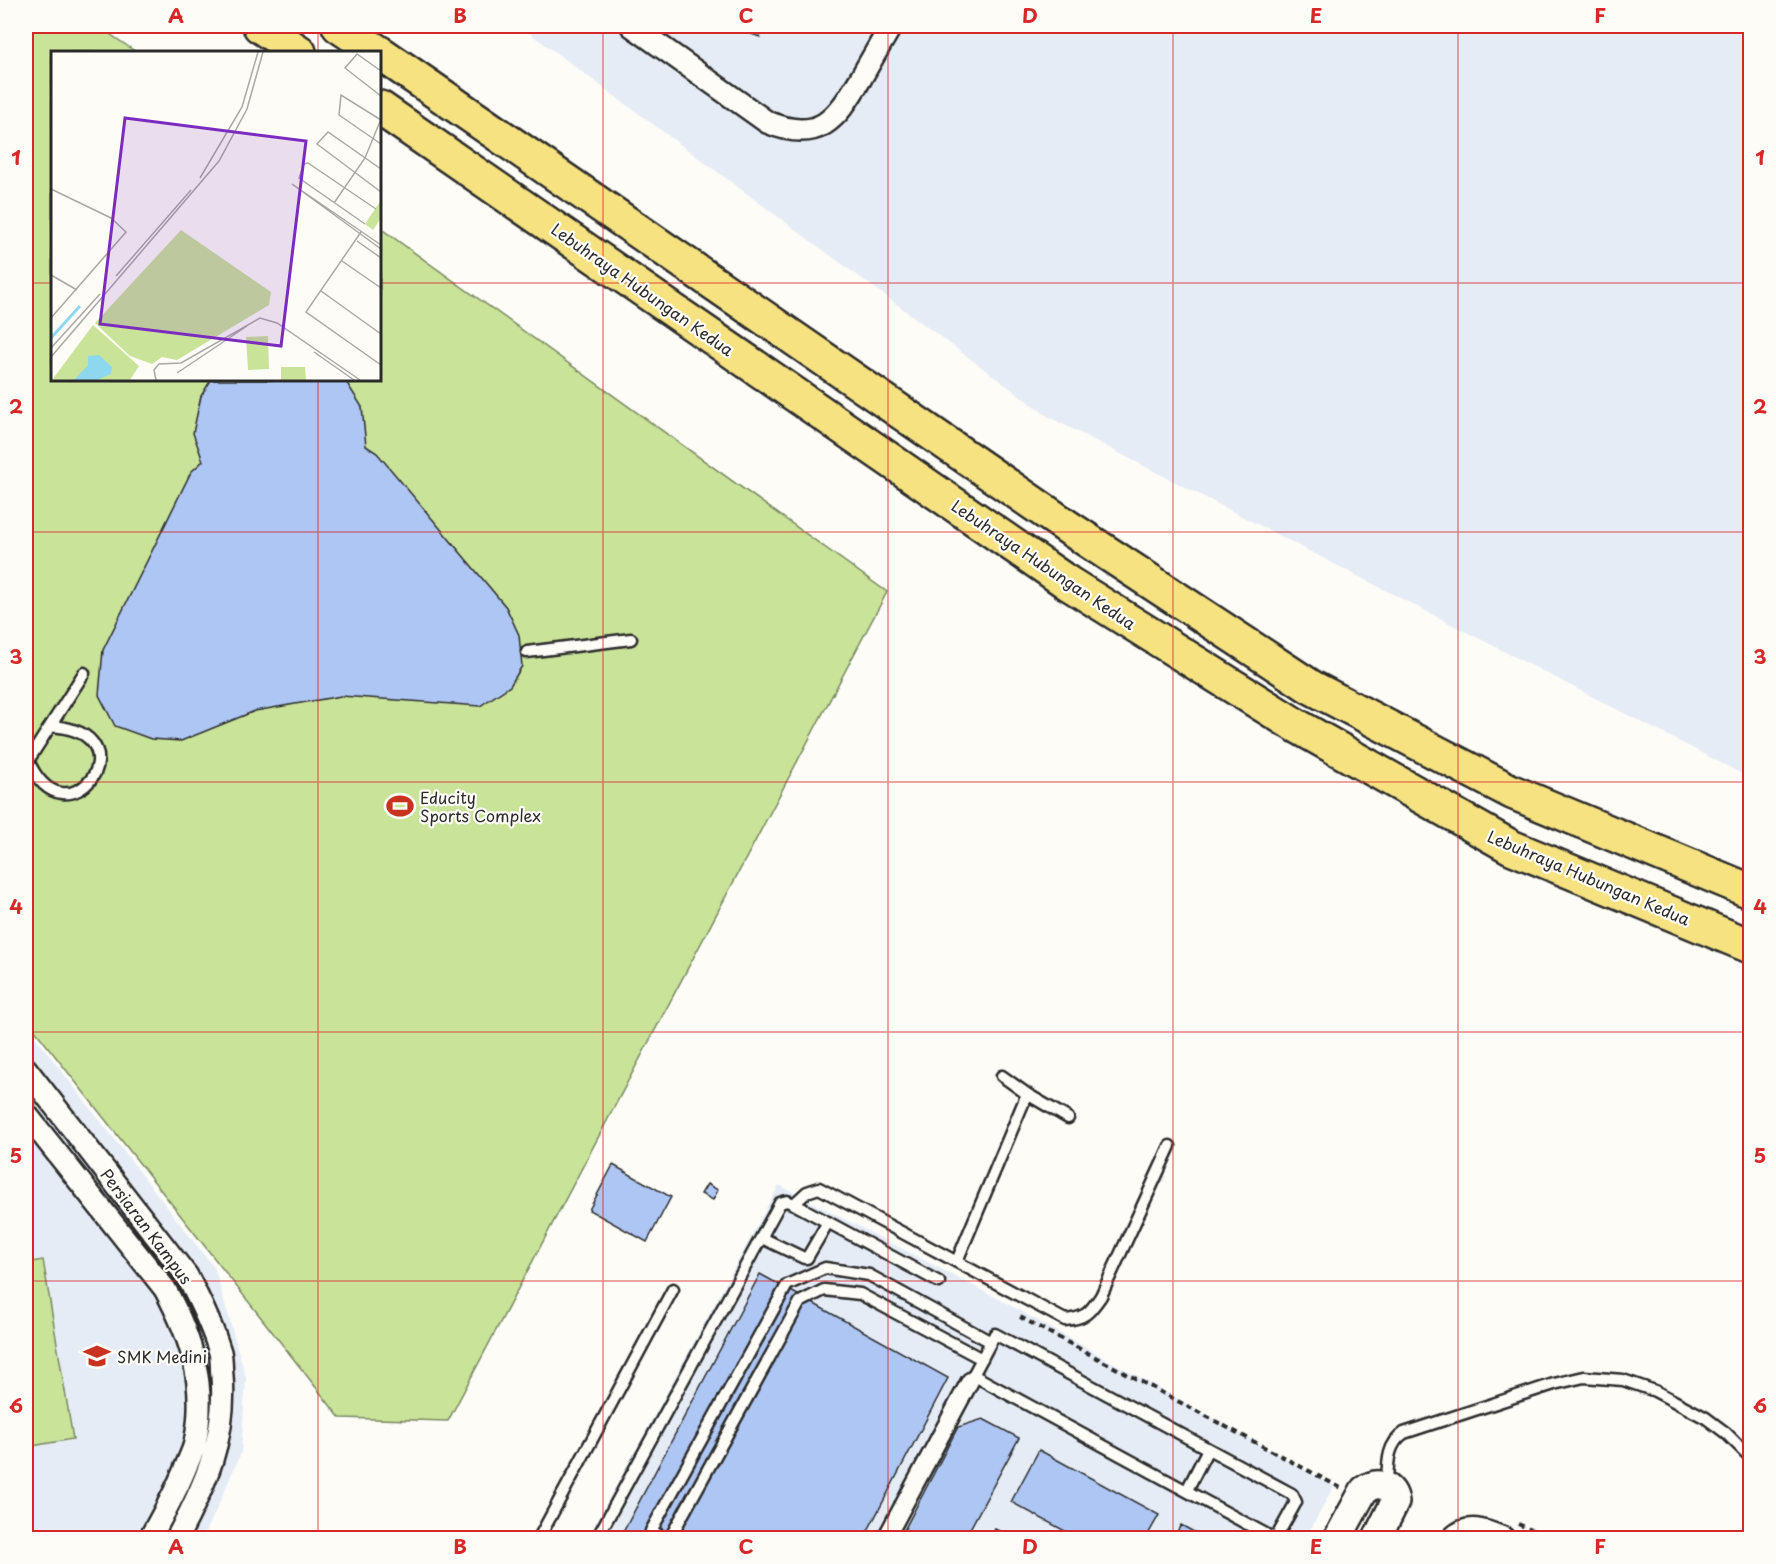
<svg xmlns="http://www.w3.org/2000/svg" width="1776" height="1564" viewBox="0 0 1776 1564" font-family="'Playpen Sans',sans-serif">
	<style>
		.built { fill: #e5ecf6 }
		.green { fill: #c9e399; stroke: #7a8762; stroke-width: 1.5 }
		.building { fill: #aec6f4; stroke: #2b2b2b; stroke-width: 1.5 }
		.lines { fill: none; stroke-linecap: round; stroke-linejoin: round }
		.service-casing { stroke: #2b2b2b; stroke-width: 15 }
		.pedestrian-casing { stroke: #2b2b2b; stroke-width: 21 }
		.minor-casing { stroke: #2b2b2b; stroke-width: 26 }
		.tertiary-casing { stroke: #2b2b2b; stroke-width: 32 }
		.motorway-casing { stroke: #2b2b2b; stroke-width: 38 }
		.path { stroke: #2b2b2b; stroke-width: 4; stroke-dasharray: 6 4.5; stroke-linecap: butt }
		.service { stroke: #fdfcf7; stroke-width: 10 }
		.pedestrian { stroke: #fdfcf7; stroke-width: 16 }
		.minor { stroke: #fdfcf7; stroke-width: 21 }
		.tertiary { stroke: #fdfcf7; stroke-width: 27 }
		.motorway { stroke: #f7e281; stroke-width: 33 }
		.grid { fill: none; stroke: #d62828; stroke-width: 1.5; stroke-opacity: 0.55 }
		.labels { text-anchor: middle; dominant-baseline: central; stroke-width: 4.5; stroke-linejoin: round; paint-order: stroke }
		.street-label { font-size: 16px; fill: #2b2b2b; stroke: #fdfcf7 }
		.poi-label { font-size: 16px; fill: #2b2b2b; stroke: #fdfcf7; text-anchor: start }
		.inset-river { fill: none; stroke: #8ed8ef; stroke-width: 3 }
		.inset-road { fill: none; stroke: #a9a8a5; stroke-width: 1.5 }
		.view { fill: #7b2cbf; fill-opacity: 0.15; stroke: #7b2cbf; stroke-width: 3 }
		.inset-edge { fill: none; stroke: #2b2b2b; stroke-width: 3 }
		.neatline { fill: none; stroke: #d62828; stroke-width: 2 }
		.grid-label { font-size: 20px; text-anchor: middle; font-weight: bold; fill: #d62828 }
	</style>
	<rect width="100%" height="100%" fill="#fdfcf7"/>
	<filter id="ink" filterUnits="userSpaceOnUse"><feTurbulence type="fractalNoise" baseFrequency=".0167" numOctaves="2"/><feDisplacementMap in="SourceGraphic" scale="12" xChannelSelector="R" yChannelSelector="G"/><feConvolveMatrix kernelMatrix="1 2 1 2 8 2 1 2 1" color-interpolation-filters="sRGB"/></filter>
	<g filter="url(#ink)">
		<path class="built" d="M520,26H1750V778L1049,417Z
			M26,1025L215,1269L246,1378L241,1453L213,1517L202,1538H26Z
			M779,1185L999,1299L1334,1486L1306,1538H588Z"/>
		<path class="green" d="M26,26H98L136,52H52V380H380V228L887,592L448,1421L340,1418L26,1019Z
			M43,1260L73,1439L26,1447V1263Z"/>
		<path class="building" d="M729,26H764L760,37Z
			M211,380H345L362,407L366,446L377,453L506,607L519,635L522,666L510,686L480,706L341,696L255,711L181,741L151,739L115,726L99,695L103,650L191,472L203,461L193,433L201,396Z
			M613,1165L671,1197L647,1242L589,1210Z
			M707,1184L718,1190L713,1200L701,1194Z
			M760,1274L948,1378L864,1538H620Z
			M983,1419L1019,1438L965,1538H900L958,1427Z
			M1039,1450L1159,1515L1146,1538H1078L1011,1502Z
			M1181,1525L1205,1538H1173Z
			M995,1529L1013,1538H990Z"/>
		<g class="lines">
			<defs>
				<path id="service" d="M527,652L631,639
					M28,760C66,849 152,732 50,726
					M26,764L84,673
					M1002,1076L1027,1094L1068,1118
					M794,1204L807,1192L819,1188L1065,1320C1086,1318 1089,1313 1101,1296L1170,1146
					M762,1238L804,1258H807L828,1222
					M957,1261L1027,1094
					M973,1375L1273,1538
					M970,1381L995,1334L1292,1494L1296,1502L1276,1538
					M1387,1486C1388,1466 1386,1445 1404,1433L1554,1384L1584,1377L1623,1380L1655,1391L1706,1418L1726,1433L1750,1457
					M1187,1490L1208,1449
					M539,1538L673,1289
					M597,1538L780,1203L787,1201L794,1204L939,1282
					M665,1538L651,1531L787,1285L825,1268L869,1275L991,1342
					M670,1538L800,1302L824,1290L860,1294L982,1359"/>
				<path id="pedestrian" d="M886,1538L970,1381"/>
				<path id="minor" d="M632,26L767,122C819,144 836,120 861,78C871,60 881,43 891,26
					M26,1069L187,1276C200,1301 212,1325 220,1352C222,1360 221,1368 222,1376C227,1437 205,1485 177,1538
					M26,1114L165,1289C192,1339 207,1386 195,1443C193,1452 188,1461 185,1469C175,1493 163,1515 150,1538
					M1453,1538C1468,1523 1486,1531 1503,1538"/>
				<path id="tertiary" d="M1338,1538L1364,1490C1378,1480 1393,1485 1395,1502L1377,1538"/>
				<path id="motorway" d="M260,26L299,52
					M339,26L378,52
					M380,53L1069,528L1311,687L1512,792L1750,891
					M380,108L1068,583L1292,723L1511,847L1750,946"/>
			</defs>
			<use href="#service" class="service-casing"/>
			<use href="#pedestrian" class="pedestrian-casing"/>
			<use href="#minor" class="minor-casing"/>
			<use href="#tertiary" class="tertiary-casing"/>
			<use href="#motorway" class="motorway-casing"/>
			<path class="path" d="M1020,1317L1341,1488
				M1518,1524L1550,1538"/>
			<use href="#service" class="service"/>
			<use href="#pedestrian" class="pedestrian"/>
			<use href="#minor" class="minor"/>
			<use href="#tertiary" class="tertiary"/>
			<use href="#motorway" class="motorway"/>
		</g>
	</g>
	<path class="grid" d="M318,26V52M603,26V1538M888,26V1538M1173,26V1538M1458,26V1538M26,283H52M380,283H1750M318,380V1538M26,532H1750M26,782H1750M26,1032H1750M26,1281H1750"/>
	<defs>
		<symbol id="stadium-bare" viewBox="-9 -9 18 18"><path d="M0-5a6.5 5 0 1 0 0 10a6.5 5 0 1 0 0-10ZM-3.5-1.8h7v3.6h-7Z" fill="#c8321e" stroke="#fdfcf7" stroke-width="2.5" paint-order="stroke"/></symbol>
		<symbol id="school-bare" viewBox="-9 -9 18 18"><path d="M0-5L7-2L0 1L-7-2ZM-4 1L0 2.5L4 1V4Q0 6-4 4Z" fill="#c8321e" stroke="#fdfcf7" stroke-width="2.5" paint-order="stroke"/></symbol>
	</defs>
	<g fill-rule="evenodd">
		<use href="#stadium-bare" x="381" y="787" width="38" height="38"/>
		<use href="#school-bare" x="78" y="1337" width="38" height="38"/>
	</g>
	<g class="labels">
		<g class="street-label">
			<text transform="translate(643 289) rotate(35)">Lebuhraya Hubungan Kedua</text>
			<text transform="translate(1044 564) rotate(34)">Lebuhraya Hubungan Kedua</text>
			<text transform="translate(1589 877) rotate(23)">Lebuhraya Hubungan Kedua</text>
			<text transform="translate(147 1226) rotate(53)">Persiaran Kampus</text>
		</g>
		<g class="poi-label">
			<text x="420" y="797">Educity<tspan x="420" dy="18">Sports Complex</tspan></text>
			<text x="117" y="1356">SMK Medini</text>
		</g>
	</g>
	<g transform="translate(51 51)">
		<rect width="330" height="330" fill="#fdfcf7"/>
		<path d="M330,149V167L322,179L314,173ZM130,179L220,241L218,254L126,309L111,306L101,313L79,305L44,272ZM42,274L88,315L79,329H1ZM217,285L218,318L197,319L195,286ZM230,316H254L255,329H230Z" fill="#c9e399"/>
		<path d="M48,304L61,316L60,323L46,329H23L37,314V305Z" fill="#8ed8ef"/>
		<path class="inset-river" d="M0,287L29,255"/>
		<path class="inset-road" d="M330,20L306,3L294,17L330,45M330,69L290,44L288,64L330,93M330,118L277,81L266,93L330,141M149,127L191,56L207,1M0,138L60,167L75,181L0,267M283,152L314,107L330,68M314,173L248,127L253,113L257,112L325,158M310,181L255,261L330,314M306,190L330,207M330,194L241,133L330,198M291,210L330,237M0,224L26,239M65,225L140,139M270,240L330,283M0,297L49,243M263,301L303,329M0,306L168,110L196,58L212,1M126,322L196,275M105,329L103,319L108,313L130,312L209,267L226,272L309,329"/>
		<path class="view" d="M74,67L255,90L230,295L49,273Z"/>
		<rect width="330" height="330" class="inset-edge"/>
	</g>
	<rect width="1776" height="1564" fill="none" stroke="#fdfcf7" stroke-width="66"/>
	<rect x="33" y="33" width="1710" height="1498" class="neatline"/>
	<g class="grid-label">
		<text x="176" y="23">A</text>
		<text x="460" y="23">B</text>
		<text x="746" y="23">C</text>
		<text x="1030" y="23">D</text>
		<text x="1316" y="23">E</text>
		<text x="1600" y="23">F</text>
		<text x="16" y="165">1</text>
		<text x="1760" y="165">1</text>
		<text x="16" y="414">2</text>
		<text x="1760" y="414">2</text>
		<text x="16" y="664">3</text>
		<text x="1760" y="664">3</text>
		<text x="16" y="914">4</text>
		<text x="1760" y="914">4</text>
		<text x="16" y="1163">5</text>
		<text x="1760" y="1163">5</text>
		<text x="16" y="1413">6</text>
		<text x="1760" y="1413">6</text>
		<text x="176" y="1554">A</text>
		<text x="460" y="1554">B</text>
		<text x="746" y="1554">C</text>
		<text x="1030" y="1554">D</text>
		<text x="1316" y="1554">E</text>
		<text x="1600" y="1554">F</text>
	</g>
</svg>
